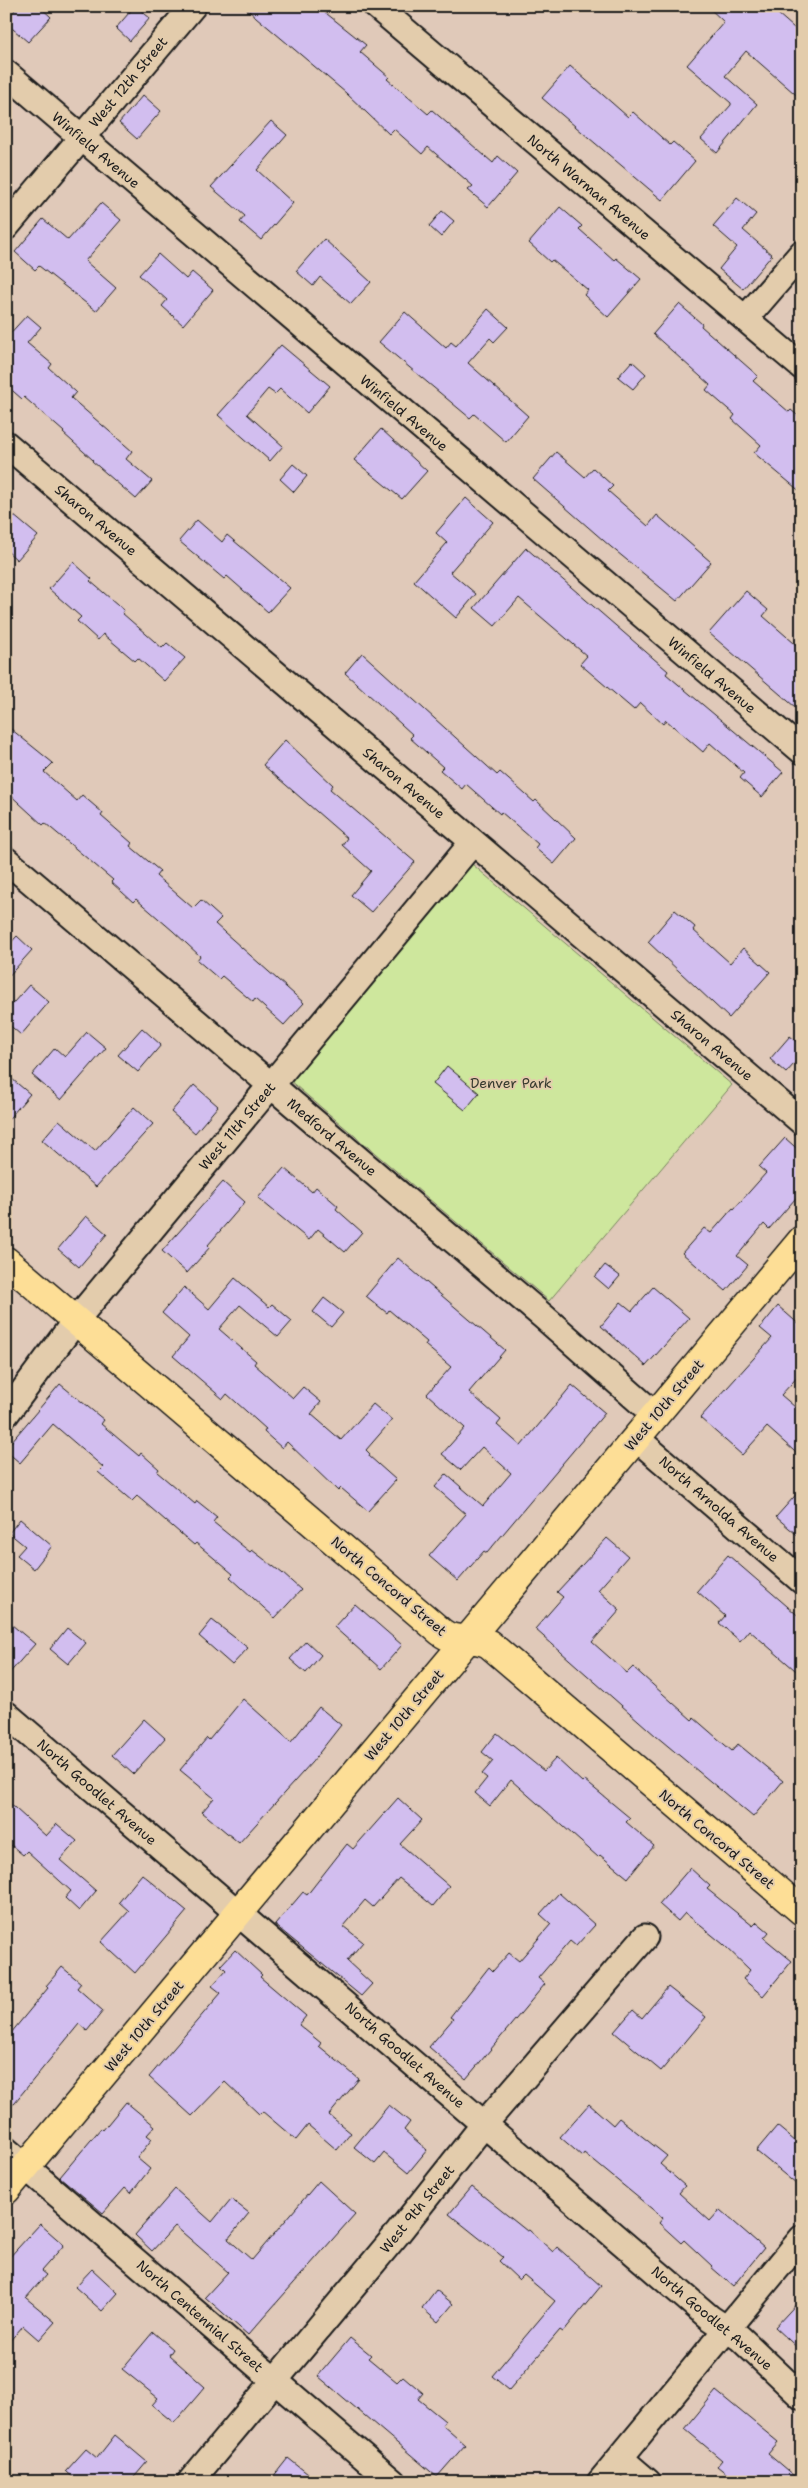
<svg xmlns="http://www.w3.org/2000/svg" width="808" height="2488" viewBox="0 0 808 2488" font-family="'Shantell Sans',sans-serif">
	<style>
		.green { fill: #cee79d; stroke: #75825c }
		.building { fill: #d2beef; stroke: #1c1c1c }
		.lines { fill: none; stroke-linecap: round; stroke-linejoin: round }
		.minor-casing { stroke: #1c1c1c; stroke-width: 29 }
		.major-casing { stroke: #1c1c1c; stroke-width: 31 }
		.minor { stroke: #e3ccac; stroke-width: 25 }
		.major { stroke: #fdde96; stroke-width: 28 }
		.labels { text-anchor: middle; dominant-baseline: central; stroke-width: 4; stroke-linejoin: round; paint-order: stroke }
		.street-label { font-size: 14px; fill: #1c1c1c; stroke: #e3ccac }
		.park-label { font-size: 14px; fill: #373a2f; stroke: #e3ccac }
	</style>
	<rect width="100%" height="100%" fill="#e0c9b9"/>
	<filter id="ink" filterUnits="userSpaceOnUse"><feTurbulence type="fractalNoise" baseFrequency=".02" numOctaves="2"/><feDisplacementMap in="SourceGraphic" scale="10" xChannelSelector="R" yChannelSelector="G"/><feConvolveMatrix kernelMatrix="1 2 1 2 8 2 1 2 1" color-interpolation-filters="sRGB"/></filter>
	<g filter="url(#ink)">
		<path class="green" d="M472,864L732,1085L549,1301L289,1080Z"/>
		<path class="building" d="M18,6H39L51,17L28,42L6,23V20Z
			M135,6L150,18L130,41L116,28Z
			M243,6H317L366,45L360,52L389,77L387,79L428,114L432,110L493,163L498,156L517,173L488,207L468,190L473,186L428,147L422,154L394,129L389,134L346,93Z
			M707,6H769L802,35V100L746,51L725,76L757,104L717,153L701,139L731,105V103L687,65L724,22Z
			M570,66L628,117L633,112L670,145L673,142L695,161L662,200L542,98Z
			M143,95L161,111L137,139L119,123Z
			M271,121L287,135L257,170L293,203L261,240L240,222L245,216L211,187Z
			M737,198L756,214L743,230L772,255L743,289L719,269L737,247L713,226Z
			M101,203L121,220L85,261L116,288L96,311L39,266L35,270L15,252L43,219L68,240Z
			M560,207L582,226L579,229L614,260L616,258L641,279L608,317L584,295L588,290L552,260L550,262L529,243Z
			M442,211L454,221L441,237L429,226Z
			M324,239L371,282L351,304L320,277L313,286L296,271Z
			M158,254L186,279L192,272L213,290L183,325L162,306L167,300L139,275Z
			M679,304L702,324L701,326L758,376L753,381L789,412L791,410L802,419V493L754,453L761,445L732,419L735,415L706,390L710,385L653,334Z
			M488,309L508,327L494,342L490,338L468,363L528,416L506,442L474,414L470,418L379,342L405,312L446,348L451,342L456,346Z
			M27,315L41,327L27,343L52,364L49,368L76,392L71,398L132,451L126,459L152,481L136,499L92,461L93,460L63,433L64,432L24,397L22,399L6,385V338Z
			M281,345L330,386L307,413L280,389L275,394L268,389L247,414L283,446L270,461L218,415Z
			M632,361L646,374L633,389L618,377Z
			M381,429L427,471L402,499L354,460Z
			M556,452L585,477L593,468L613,486L608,491L648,526L657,515L711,562L677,601L611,547L533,479Z
			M293,464L307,476L294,492L280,479Z
			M466,498L493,522L450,572L476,594L456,618L414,581L447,543L436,533Z
			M6,509L38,536L17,560L6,550Z
			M197,520L222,542L227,535L290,588L268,612L227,576L224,579L179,541Z
			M526,548L668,671L666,674L783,772L762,797L740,778L744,773L710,743L703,752L666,720L663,724L640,703L634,710L580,664L587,656L519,598L495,626L474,608Z
			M73,562L92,579L90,581L124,610L122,613L162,648L167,643L185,658L164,681L138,658L135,661L103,634L98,640L77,621L81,617L49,589Z
			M746,591L768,610L763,616L802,650V713L709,633Z
			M362,653L497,775L500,772L534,802L536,800L576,838L554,864L535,848L538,844L501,812L500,814L466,784L462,789L440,770L443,767L410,738L413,735L345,673Z
			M6,725L53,763L44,772L77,801L82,795L103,813L101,816L132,843L130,846L160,871L156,876L193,908L201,900L221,918L215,924L304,1003L284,1025L255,999L253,1002L222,976L219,979L197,960L200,956L173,931L136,899L133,902L111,882L113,880L45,823L43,825L6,791Z
			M285,740L333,785L330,789L415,862L371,912L351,895L371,871L342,845L347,838L263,765Z
			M675,910L695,927L693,930L730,963L743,948L770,972L729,1018L648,942Z
			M17,936L32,950L6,979V948Z
			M29,985L49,1002L21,1035L6,1022V1011Z
			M142,1028L161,1045L138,1072L118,1055Z
			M87,1032L106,1048L61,1100L32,1075L55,1048L65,1057Z
			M790,1036L802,1046V1055L786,1073L770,1059Z
			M447,1066L479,1093L465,1110L433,1084Z
			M6,1074L30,1094L6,1122Z
			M194,1085L218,1106L195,1133L171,1112Z
			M134,1107L153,1124L96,1187L42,1140L59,1120L95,1151Z
			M785,1138L802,1153V1191L769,1229L764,1224L737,1256L748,1265L726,1291L682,1253L704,1228L711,1233L733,1208L734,1209L766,1173L759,1167Z
			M284,1168L312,1192L316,1187L338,1206L336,1209L362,1232L345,1252L318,1229L309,1240L258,1198Z
			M223,1182L245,1202L208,1245L210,1247L187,1273L162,1251Z
			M86,1216L107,1234L79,1267L58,1249Z
			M398,1258L505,1350L469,1392L501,1420L497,1425L521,1446L572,1385L605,1413L487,1553L484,1551L458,1581L429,1556L466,1514L435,1487L446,1474L483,1506L511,1473L482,1447L461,1470L442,1454L465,1428L427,1394L451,1367L425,1345L427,1342L389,1310L387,1313L366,1296Z
			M605,1265L620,1276L609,1289L595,1277Z
			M235,1278L269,1307L272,1304L292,1321L278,1337L240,1305L219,1329L256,1361L254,1364L293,1398L303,1387L321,1402L311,1414L341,1440L373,1404L392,1420L366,1450L370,1454L369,1456L396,1480L368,1511L341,1488L338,1491L287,1442L282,1448L264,1432L266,1429L227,1394L223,1399L173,1356L189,1337L162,1313L184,1287L209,1309Z
			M653,1287L689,1318L646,1366L601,1326L621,1302L632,1311Z
			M324,1298L343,1313L331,1327L313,1312Z
			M778,1306L802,1327V1372L781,1395L802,1413V1458L767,1427L742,1455L700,1418L772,1338L760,1328Z
			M60,1384L104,1420L101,1424L139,1456L141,1453L159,1469L157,1472L195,1504L197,1501L217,1517L213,1522L250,1552L252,1550L282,1573L301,1590L275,1618L230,1577L233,1574L196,1543L194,1545L137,1496L132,1501L98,1472L103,1467L53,1424L20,1463L6,1451V1448Z
			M802,1488V1539L776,1517Z
			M20,1519L52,1546L34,1569L17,1555L25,1546L9,1533Z
			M607,1538L628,1556L598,1590L620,1610L592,1642L627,1673L633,1667L692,1720L694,1718L732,1751L738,1744L783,1781L753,1817L656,1736L535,1629L563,1597L557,1592Z
			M728,1555L802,1619V1676L749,1630L740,1641L719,1623L725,1616L697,1591Z
			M355,1604L402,1645L381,1669L334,1627Z
			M6,1620L35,1644L6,1677Z
			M212,1620L248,1648L232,1665L199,1636Z
			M67,1628L86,1643L68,1664L50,1649Z
			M306,1641L321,1655L306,1673L290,1659Z
			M243,1699L291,1742L319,1707L341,1725L312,1762L239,1843L202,1812L214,1798L180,1770L207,1738L209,1740Z
			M144,1719L165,1738L133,1774L112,1755Z
			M497,1733L544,1771L556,1758L582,1782L584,1780L630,1818L626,1822L654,1846L628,1878L600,1855L598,1857L511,1780L490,1806L475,1793L487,1778L482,1774L493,1761L482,1752Z
			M398,1798L422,1820L400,1844L449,1886L433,1906L399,1878L373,1907L365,1900L343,1926L363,1942L347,1961L372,1984L361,1996L275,1925L303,1892L307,1895L347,1844L353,1849Z
			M6,1800L46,1836L57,1824L77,1841L60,1860L96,1891L79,1911L65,1898L71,1891L27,1851L23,1855L6,1841Z
			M690,1868L710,1886L707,1889L753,1926L757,1922L769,1932L764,1938L792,1961L763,1996L743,1979L750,1970L723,1944L685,1913L678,1921L659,1904Z
			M142,1874L187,1911L135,1973L101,1942L129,1911L119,1902Z
			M559,1893L595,1925L576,1946L570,1941L538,1978L545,1984L466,2079L429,2047L453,2019L450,2017L489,1967L493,1971L509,1953L519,1961L551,1924L540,1914Z
			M235,1950L262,1975L260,1977L306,2016L299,2025L321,2043L319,2046L359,2079L329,2115L351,2133L337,2150L308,2125L296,2140L262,2111L259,2114L225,2082L192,2116L149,2077L221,1993L212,1986L226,1970L221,1965Z
			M62,1967L81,1983L77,1988L103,2011L87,2031L79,2024L6,2113V2039L48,1988L46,1986Z
			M668,1987L706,2017L661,2071L614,2032L633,2010L642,2018Z
			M126,2102L155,2126L147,2135L152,2139L137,2158L150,2169L131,2193L125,2188L103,2213L60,2177L101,2128L103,2130Z
			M589,2104L613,2125L619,2118L667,2156L660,2164L685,2186L679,2193L710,2221L720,2210L764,2248L733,2286L711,2267L712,2266L684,2240L681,2243L659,2223L663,2218L584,2153L582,2156L560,2137Z
			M389,2105L410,2122L404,2130L427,2150L408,2173L384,2153L375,2164L354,2147Z
			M777,2126L802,2147V2189L756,2151Z
			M319,2181L355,2214L248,2335L205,2297L228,2272L175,2226L152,2251L135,2235L175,2189L212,2222L231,2199L249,2213L228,2239L252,2260Z
			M472,2187L527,2231L529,2230L553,2252L557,2247L601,2286L563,2332L560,2330L509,2390L492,2376L555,2301L524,2275L519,2280L499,2261L503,2257L449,2214Z
			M40,2224L64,2245L41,2271L46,2275L26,2298L55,2322L39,2340L23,2326L6,2345V2261Z
			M92,2269L118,2293L102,2311L75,2287Z
			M436,2290L453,2304L438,2322L422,2308Z
			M802,2298V2352L775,2327Z
			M153,2332L173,2349L169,2355L205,2387L174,2423L152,2405L158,2398L122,2369Z
			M350,2338L371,2355L368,2358L397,2382L403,2376L423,2393L418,2399L445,2421L442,2425L465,2445L437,2477L318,2376Z
			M716,2391L778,2442L768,2454L801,2482H737L717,2466L722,2460L685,2429Z
			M115,2435L147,2462L130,2482H78L66,2471L86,2449L97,2458Z
			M288,2458L318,2482H269Z"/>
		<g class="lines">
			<defs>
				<path id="minor" d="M376,6L802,367
					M6,73L802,751
					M6,227L193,6
					M745,319L802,253
					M6,444L802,1122
					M6,860L545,1318L655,1415
					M6,1414L76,1320L473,842
					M636,1438L802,1581
					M6,1714L710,2318L740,2338L802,2397
					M6,2150L393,2482
					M620,2458L648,2482
					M190,2482L398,2233L485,2123L645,1937
					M600,2482L802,2238"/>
				<path id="major" d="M6,1261L441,1632C456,1644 473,1635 489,1644L802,1911
					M6,2190L802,1240"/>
			</defs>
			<use href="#minor" class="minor-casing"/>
			<use href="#major" class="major-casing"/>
			<use href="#minor" class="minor"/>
			<use href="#major" class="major"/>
		</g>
	</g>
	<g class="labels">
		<g class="street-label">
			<text transform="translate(128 82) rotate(-50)">West 12th Street</text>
			<text transform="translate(96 150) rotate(40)">Winfield Avenue</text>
			<text transform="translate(589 187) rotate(40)">North Warman Avenue</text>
			<text transform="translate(404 413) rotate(40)">Winfield Avenue</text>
			<text transform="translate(96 520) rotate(40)">Sharon Avenue</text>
			<text transform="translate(712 675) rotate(40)">Winfield Avenue</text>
			<text transform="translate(404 783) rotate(40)">Sharon Avenue</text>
			<text transform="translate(712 1045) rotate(40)">Sharon Avenue</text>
			<text transform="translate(237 1126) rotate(-50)">West 11th Street</text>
			<text transform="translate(332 1137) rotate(40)">Medford Avenue</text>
			<text transform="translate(664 1405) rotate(-50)">West 10th Street</text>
			<text transform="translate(719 1509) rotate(41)">North Arnolda Avenue</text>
			<text transform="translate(389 1586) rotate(40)">North Concord Street</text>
			<text transform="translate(404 1715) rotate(-50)">West 10th Street</text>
			<text transform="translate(97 1792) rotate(41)">North Goodlet Avenue</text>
			<text transform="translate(717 1839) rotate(40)">North Concord Street</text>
			<text transform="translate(144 2026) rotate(-50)">West 10th Street</text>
			<text transform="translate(405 2055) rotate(41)">North Goodlet Avenue</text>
			<text transform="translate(417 2209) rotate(-51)">West 9th Street</text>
			<text transform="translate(200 2316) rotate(41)">North Centennial Street</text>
			<text transform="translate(712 2318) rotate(40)">North Goodlet Avenue</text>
		</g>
		<g class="park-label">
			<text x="511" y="1083">Denver Park</text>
		</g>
	</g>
	<rect width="808" height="2488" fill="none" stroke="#e3ccac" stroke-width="25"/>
	<rect x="12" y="12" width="783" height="2463" fill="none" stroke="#1c1c1c" stroke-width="2" filter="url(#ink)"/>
</svg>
